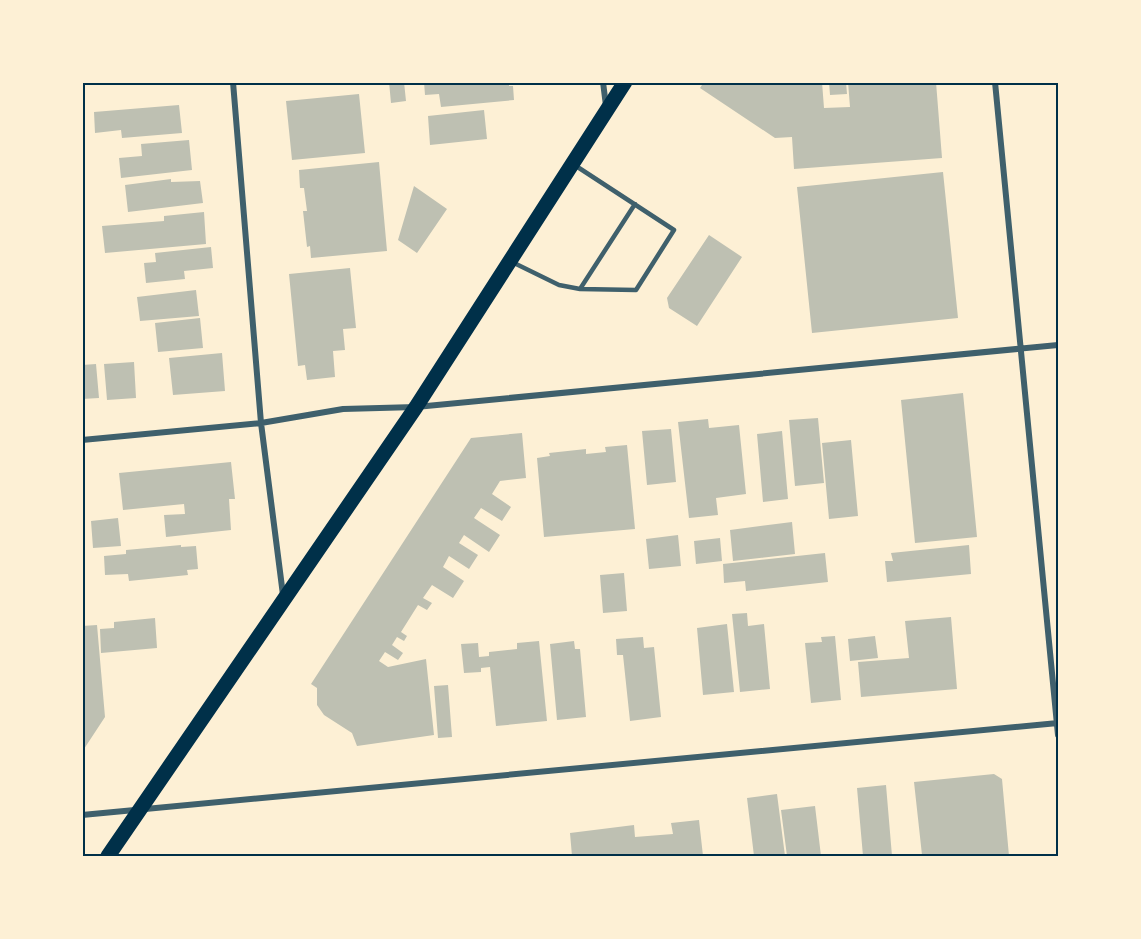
<svg xmlns="http://www.w3.org/2000/svg" width="1141" height="939" viewBox="0 0 1141 939" font-family="Raleway,sans-serif">
	<style>
		.building { fill: #bec0b2 }
		.lines { fill: none; stroke-linecap: round; stroke-linejoin: round }
		.service { stroke: #3f606c; stroke-width: 4.5 }
		.minor { stroke: #3f606c; stroke-width: 6 }
		.primary { stroke: #003049; stroke-width: 15 }
		.neatline { fill: none; stroke: #003049; stroke-width: 2 }
	</style>
	<rect width="100%" height="100%" fill="#fdf0d5"/>
	<path class="building" d="M389,82H404L406,101L391,103Z
		M424,82H509V86H513L514,100L441,107L439,94L425,95Z
		M704,82H822L824,108L850,107L848,82H936L942,158L794,169L792,137L775,138L700,88Z
		M829,82H846L847,94L830,95Z
		M359,94L365,153L292,160L286,101Z
		M179,105L182,133L122,138L121,130L95,133L94,112Z
		M484,110L487,139L430,145L428,116Z
		M189,140L192,170L121,178L119,158L142,156L141,144Z
		M379,162L387,251L311,258L310,246L307,247L303,211H307L304,188H300L299,170Z
		M943,172L958,318L812,333L797,187Z
		M171,179V182L200,181L203,203L128,212L125,185Z
		M414,186L447,209L417,253L398,240Z
		M204,212L206,244L105,253L102,226L164,221V216Z
		M709,235L742,257L697,326L669,308L667,298Z
		M211,247L213,268L184,271L185,279L146,283L144,263L156,262L155,253Z
		M350,268L356,328L343,329L345,350L333,351L335,377L307,380L305,365L298,366L289,274Z
		M196,290L199,316L140,321L137,297Z
		M200,318L203,348L158,352L155,323Z
		M222,353L225,391L173,395L169,358Z
		M134,362L136,398L107,400L104,364Z
		M96,364L99,398L82,399V365Z
		M963,393L977,537L915,543L901,400Z
		M818,418L824,483L795,486L789,420Z
		M708,419L709,428L739,425L746,494L716,498L718,515L689,518L678,422Z
		M671,429L676,482L647,485L642,431Z
		M782,431L788,499L763,502L757,434Z
		M522,433L526,478L500,481L492,494L511,507L502,521L481,508L474,518L500,535L489,552L464,535L459,543L478,555L469,569L449,556L443,567L464,581L453,598L432,585L423,598L432,603L427,610L418,605L401,632L407,636L404,641L397,637L392,645L403,653L398,660L385,652L379,661L388,667L426,659L434,735L357,746L352,733L324,715L317,705V688L311,684L471,438Z
		M851,440L858,516L829,519L822,443Z
		M627,445L635,529L544,537L537,458L550,456L549,453L586,449V454L606,452L605,447Z
		M231,462L235,499H229L231,530L166,537L164,515L185,514L184,504L123,510L119,473Z
		M118,518L121,546L93,548L91,521Z
		M792,522L795,554L733,561L730,530Z
		M678,535L681,566L649,569L646,539Z
		M720,538L722,561L696,564L694,541Z
		M181,545V547L196,546L198,569L187,570L188,575L129,581L128,574L105,575L104,556L126,554V550Z
		M969,545L971,574L887,582L885,561H893L891,553Z
		M825,553L828,582L746,591L745,581L724,583L723,564Z
		M624,573L627,611L603,613L600,575Z
		M747,613L748,626L764,624L770,689L740,692L732,614Z
		M951,617L957,689L861,697L858,662L909,658L905,621Z
		M155,618L157,648L101,653L100,629L114,628V622Z
		M727,624L734,692L703,695L697,628Z
		M97,625L105,717L82,752V626Z
		M835,636L841,700L811,703L805,643L822,642L821,637Z
		M875,636L878,658L850,661L848,639Z
		M643,637L644,648L654,647L661,717L630,721L623,655H617L616,639Z
		M539,641L547,721L496,726L490,667L481,668V672L464,673L461,644L478,643L479,657L489,656V652L517,649V643Z
		M574,641L575,649H580L586,717L557,720L550,644Z
		M448,685L452,737L438,738L434,686Z
		M994,774L1002,779L1009,856L922,855L914,782Z
		M886,785L892,856H863L857,788Z
		M777,794L785,856H754L747,798Z
		M815,806L821,856H787L781,810Z
		M699,820L703,856H572L570,833L634,825L635,837L673,834L671,823Z"/>
	<g class="lines">
		<path class="service" d="M512,262L559,285L580,289L636,290L674,230L576,166
			M580,289L635,204"/>
		<path class="minor" d="M233,82L261,423L283,595
			M603,82L606,106
			M995,82L1058,735
			M82,440L261,423L343,409L416,407L1058,345
			M82,815L1058,723"/>
		<path class="primary" d="M108,856L416,407L625,82"/>
	</g>
	<rect width="1141" height="939" fill="none" stroke="#fdf0d5" stroke-width="168"/>
	<rect x="84" y="84" width="973" height="771" class="neatline"/>
</svg>
